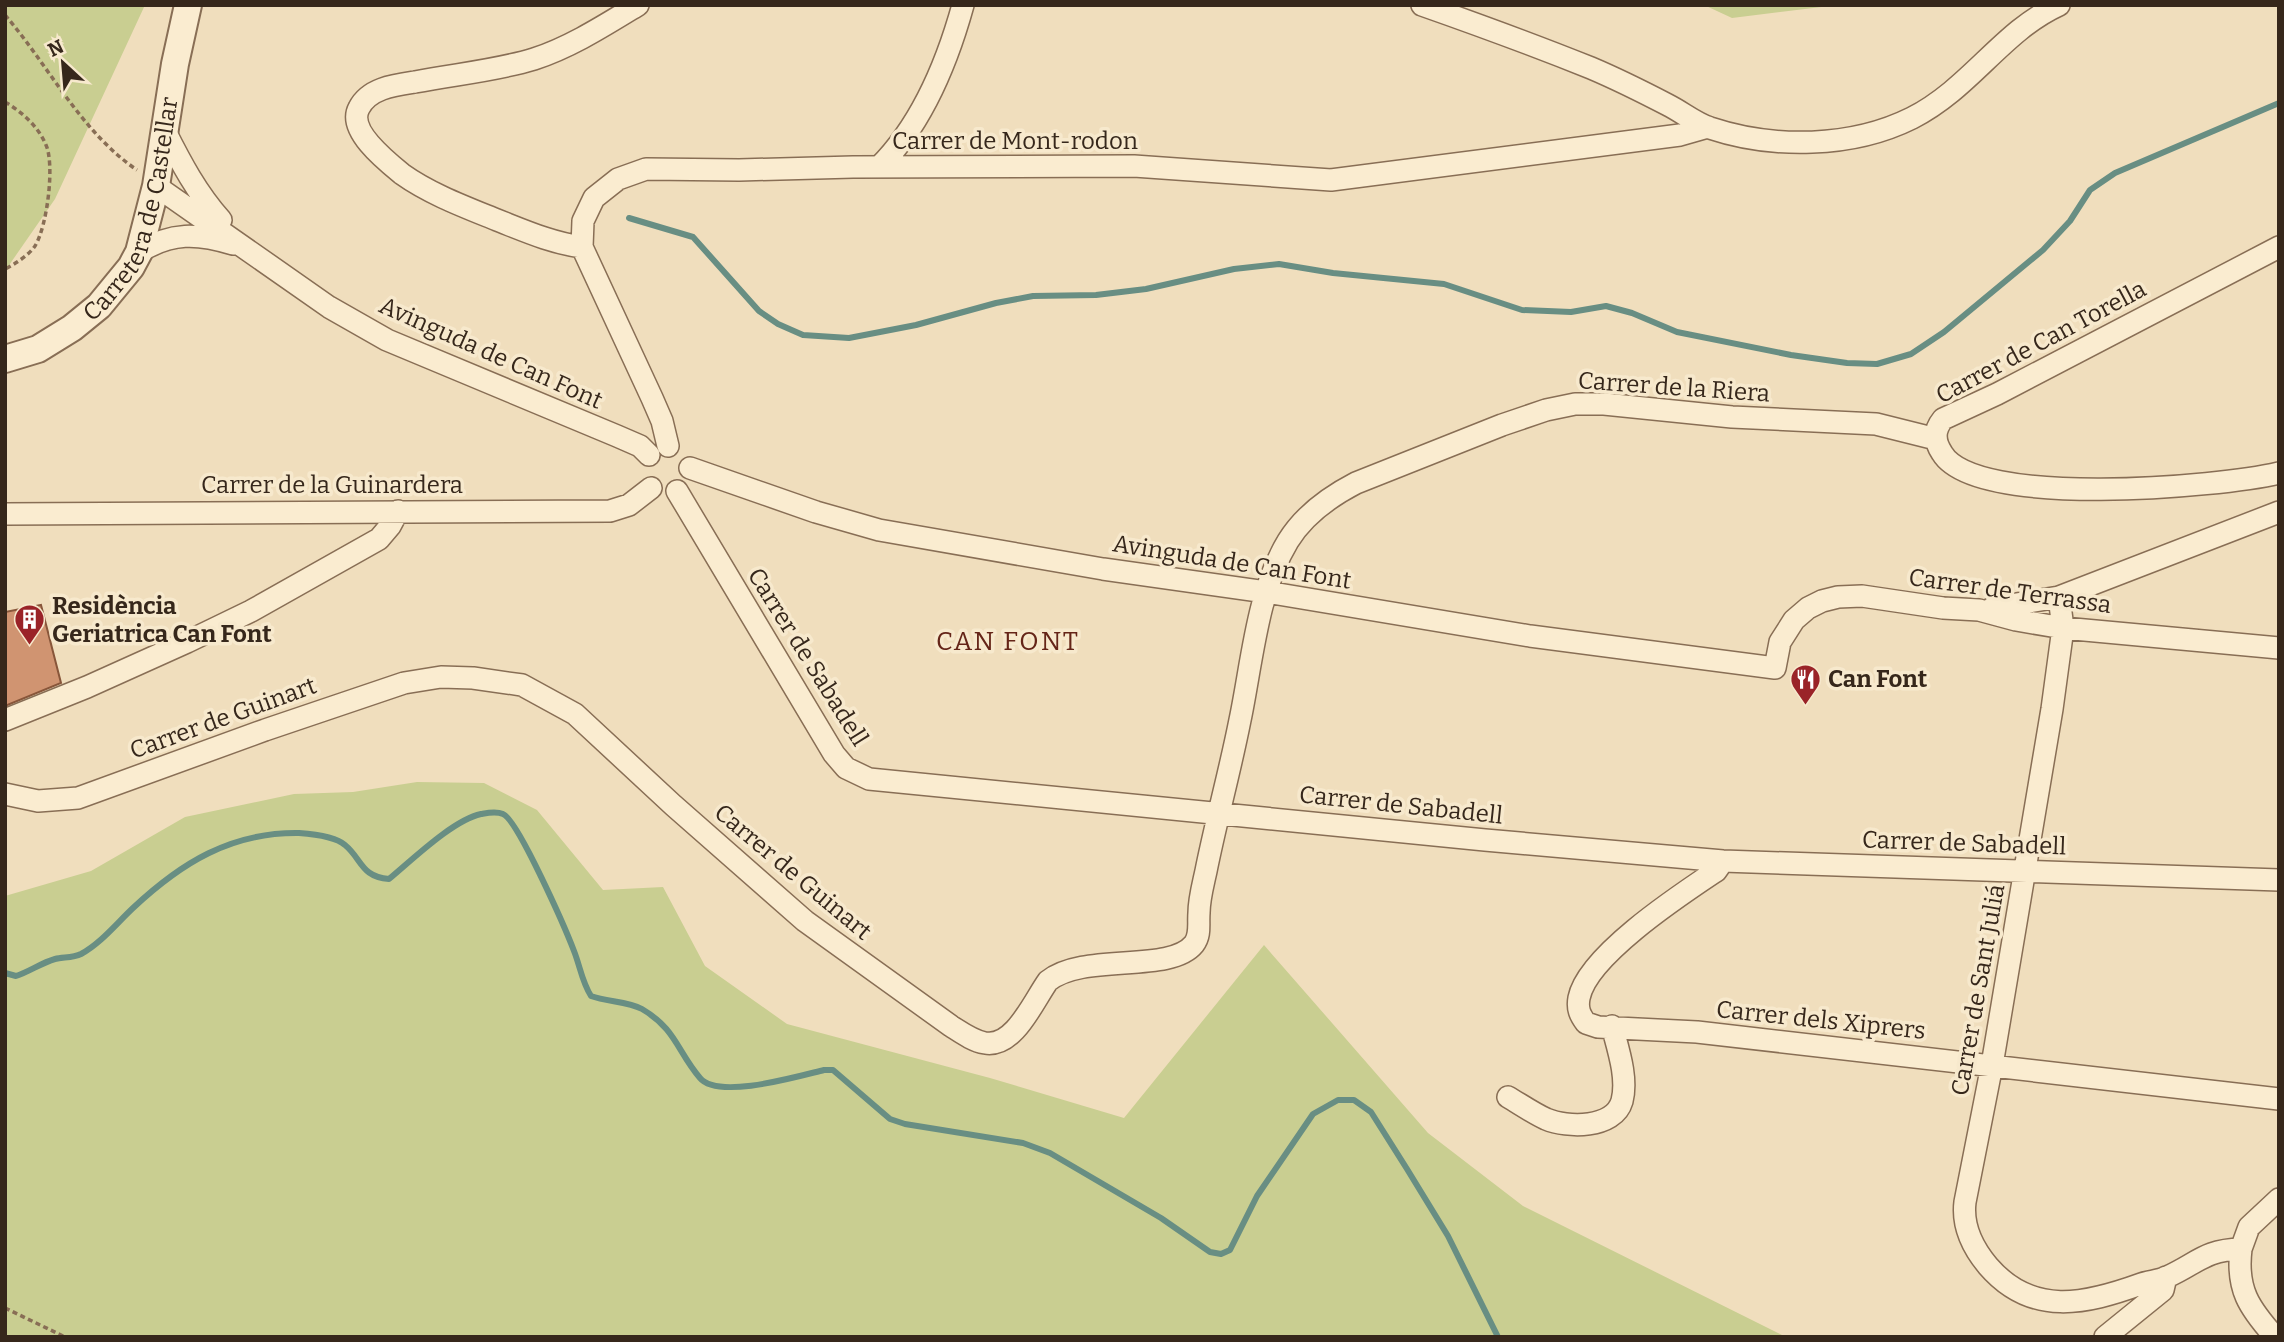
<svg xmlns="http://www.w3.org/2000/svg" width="2284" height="1342" viewBox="0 0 2284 1342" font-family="Bitter,serif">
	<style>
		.green { fill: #c9ce91 }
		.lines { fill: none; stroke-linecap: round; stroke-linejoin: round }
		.stream { stroke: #688e83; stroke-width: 6 }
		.building { fill: #d09471; stroke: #88563a; stroke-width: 2 }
		.minor-casing { stroke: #886e55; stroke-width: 24 }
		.tertiary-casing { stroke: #886e55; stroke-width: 30 }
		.path { stroke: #886e55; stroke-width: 3.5; stroke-dasharray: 5 3.5; stroke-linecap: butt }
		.minor { stroke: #faecd0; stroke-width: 21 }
		.tertiary { stroke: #faecd0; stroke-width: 26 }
		.labels { text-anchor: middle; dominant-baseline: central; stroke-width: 7; stroke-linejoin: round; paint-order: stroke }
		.street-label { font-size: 24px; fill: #36271b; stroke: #f7e9cd }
		.poi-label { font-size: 24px; font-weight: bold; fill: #36271b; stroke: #f7e9cd; text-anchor: start }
		.neighbourhood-label { font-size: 26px; letter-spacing: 2px; fill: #652518; stroke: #f7e9cd }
	</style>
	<rect width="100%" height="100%" fill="#f0debd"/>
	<path class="green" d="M5,5H145L55,199L5,271Z
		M1704,5H1838L1732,18Z
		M417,782L484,783L537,810L603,890L663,887L705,966L787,1024L990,1078L1124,1118L1264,945L1428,1133L1523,1206L1786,1337H5V896L91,871L185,817L294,794L353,792Z"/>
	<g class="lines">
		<path class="stream" d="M629,218L693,237L759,311L778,324L803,335L849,338L916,325L996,303L1033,296L1096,295L1146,289L1234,269L1279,264L1333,273L1444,284L1522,310L1571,312L1606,306L1632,313L1677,332L1791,355L1847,363L1877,364L1911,354L1944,332L2043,250L2070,221L2090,190L2115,173L2279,103
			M5,973L16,976C29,972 41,963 55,959C63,957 73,958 81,954C101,943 116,924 133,908C181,863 231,832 299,833C312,834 335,836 345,845C362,859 361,877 389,879C412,860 453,820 481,814C487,813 496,811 503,814C518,820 566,930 574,951C580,966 582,982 591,996C607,1002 628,1001 642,1009C676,1029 677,1051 700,1078C718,1100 799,1076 824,1070H833L890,1119L905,1124L1023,1143L1050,1153L1161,1218L1210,1252L1221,1254L1230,1250L1257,1196L1313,1114L1338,1100H1354L1371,1112L1407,1169L1448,1236L1498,1337"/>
	</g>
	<path class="building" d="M41,605L61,683L5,706V612Z"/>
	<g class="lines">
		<defs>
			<path id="minor" d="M1422,5C1479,25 1536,46 1591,68C1617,79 1643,92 1668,105C1682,112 1695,123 1710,128C1773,149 1852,148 1912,118C1971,88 2002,31 2059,5
				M165,131C181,163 197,193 221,220
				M879,167C922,124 947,63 963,5
				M156,186L329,307L387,340L617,436L640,446L649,455
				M582,247C552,243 525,231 497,220C465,207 430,194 402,174C386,161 347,130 359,108C369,88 395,85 415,82C455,74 495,71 534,59C571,47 605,25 638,5
				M2279,247L1997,394L1943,419C1934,430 1934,441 1942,453C1975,509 2220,487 2279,473
				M139,252C172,232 197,233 233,244
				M668,446L662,421L652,398L582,247L583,221L594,198L618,179L646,169L739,170L853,167L1134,166L1331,180L1680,135L1708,127
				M690,468L816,512L879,530L1103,569L1266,592L1530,636L1775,668L1780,642L1794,620L1808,608L1822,601L1838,597L1862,596L1943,608L1979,610L2016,620L2063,628L2279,648
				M677,491L834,754L846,768L869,779L1485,840L1723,861L2279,880
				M5,514L610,511L629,505L651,488
				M2059,597L2063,628L2052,709L1992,1065L1965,1202C1962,1226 1973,1248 1988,1266C2032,1317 2086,1304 2141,1284C2149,1281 2159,1281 2167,1277C2198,1263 2204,1250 2241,1249L2249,1227L2279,1199
				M1992,608L2059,597L2279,512
				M5,720L87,687L187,642L251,611L379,539L390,526L398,511
				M5,794L38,801L78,798L265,730L404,683L441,677L473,678L522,685L575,714L673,805L805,921L951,1026C962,1033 973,1041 985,1043C1014,1048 1033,1002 1048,981C1084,952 1170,974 1194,944C1201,935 1198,924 1199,913C1199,899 1203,885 1206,871C1216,821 1230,771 1240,720C1252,663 1257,592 1288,541C1304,515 1329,497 1356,483L1502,425L1546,410L1575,404H1604L1732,417L1876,424L1936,439
				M1723,861L1716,871C1680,895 1587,956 1579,998C1577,1009 1580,1015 1586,1023L1598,1027L1697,1032L2279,1099
				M1508,1097C1520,1104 1533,1113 1546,1119C1567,1128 1614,1129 1622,1101C1628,1078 1618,1049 1612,1026
				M2241,1249C2236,1289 2249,1308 2275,1337
				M2105,1337L2163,1290L2166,1277"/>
			<g id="tertiary">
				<path id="s1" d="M5,359L38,349L72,328L99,306L131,267L139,252L156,186L175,64L188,5"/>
			</g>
		</defs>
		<use href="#minor" class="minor-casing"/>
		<use href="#tertiary" class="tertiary-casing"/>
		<path class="path" d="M5,15C49,66 81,132 137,170
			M5,102C22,112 38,126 46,145C55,165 47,227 35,246C29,255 15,264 5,269
			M5,1308L65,1337"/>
		<use href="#minor" class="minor"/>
		<use href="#tertiary" class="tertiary"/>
	</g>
	<defs>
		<symbol id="building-pin" viewBox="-11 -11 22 30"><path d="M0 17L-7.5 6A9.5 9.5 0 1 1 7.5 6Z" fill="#9a2328" stroke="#f7e9cd"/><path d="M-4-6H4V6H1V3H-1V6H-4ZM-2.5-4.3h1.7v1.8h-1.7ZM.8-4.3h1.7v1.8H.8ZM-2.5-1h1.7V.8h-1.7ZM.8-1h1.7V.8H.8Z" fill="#fff"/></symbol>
		<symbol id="restaurant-pin" viewBox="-11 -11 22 30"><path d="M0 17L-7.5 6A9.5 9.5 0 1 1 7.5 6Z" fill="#9a2328" stroke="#f7e9cd"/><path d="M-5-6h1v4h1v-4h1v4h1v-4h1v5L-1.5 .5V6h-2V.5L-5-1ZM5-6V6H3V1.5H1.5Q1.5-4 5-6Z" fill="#fff"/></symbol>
	</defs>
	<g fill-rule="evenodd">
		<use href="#building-pin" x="12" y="602" width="35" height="47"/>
		<use href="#restaurant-pin" x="1788" y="662" width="35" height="47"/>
	</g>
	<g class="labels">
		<g class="street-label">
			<text x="1015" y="141">Carrer de Mont-rodon</text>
			<text stroke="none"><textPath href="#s1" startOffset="214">Carretera de Castellar</textPath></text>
			<text transform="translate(2041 342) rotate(-28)">Carrer de Can Torella</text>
			<text transform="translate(491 353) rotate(24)">Avinguda de Can Font</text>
			<text transform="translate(1674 387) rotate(4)">Carrer de la Riera</text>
			<text x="332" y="485">Carrer de la Guinardera</text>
			<text transform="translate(1232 562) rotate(9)">Avinguda de Can Font</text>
			<text transform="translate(2010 591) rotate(8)">Carrer de Terrassa</text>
			<text transform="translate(808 657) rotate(58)">Carrer de Sabadell</text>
			<text transform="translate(223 718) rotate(-20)">Carrer de Guinart</text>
			<text transform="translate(1401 805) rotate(6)">Carrer de Sabadell</text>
			<text transform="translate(1964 843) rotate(2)">Carrer de Sabadell</text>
			<text transform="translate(793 872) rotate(40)">Carrer de Guinart</text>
			<text transform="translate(1978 990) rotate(-80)">Carrer de Sant Juliá</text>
			<text transform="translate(1821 1020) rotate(6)">Carrer dels Xiprers</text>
		</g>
		<g class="poi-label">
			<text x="52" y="606">Residència<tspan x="52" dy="28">Geriatrica Can Font</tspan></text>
			<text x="1828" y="679">Can Font</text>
		</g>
		<g class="neighbourhood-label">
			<text x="1008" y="641">CAN FONT</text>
		</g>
	</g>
	<rect width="2284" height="1342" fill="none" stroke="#36271b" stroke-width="14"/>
	<g transform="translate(63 63) rotate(334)" stroke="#f7e9cd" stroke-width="5" paint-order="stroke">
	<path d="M0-5L12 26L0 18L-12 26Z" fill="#36271b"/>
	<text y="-10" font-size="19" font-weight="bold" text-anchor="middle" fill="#36271b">N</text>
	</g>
</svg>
